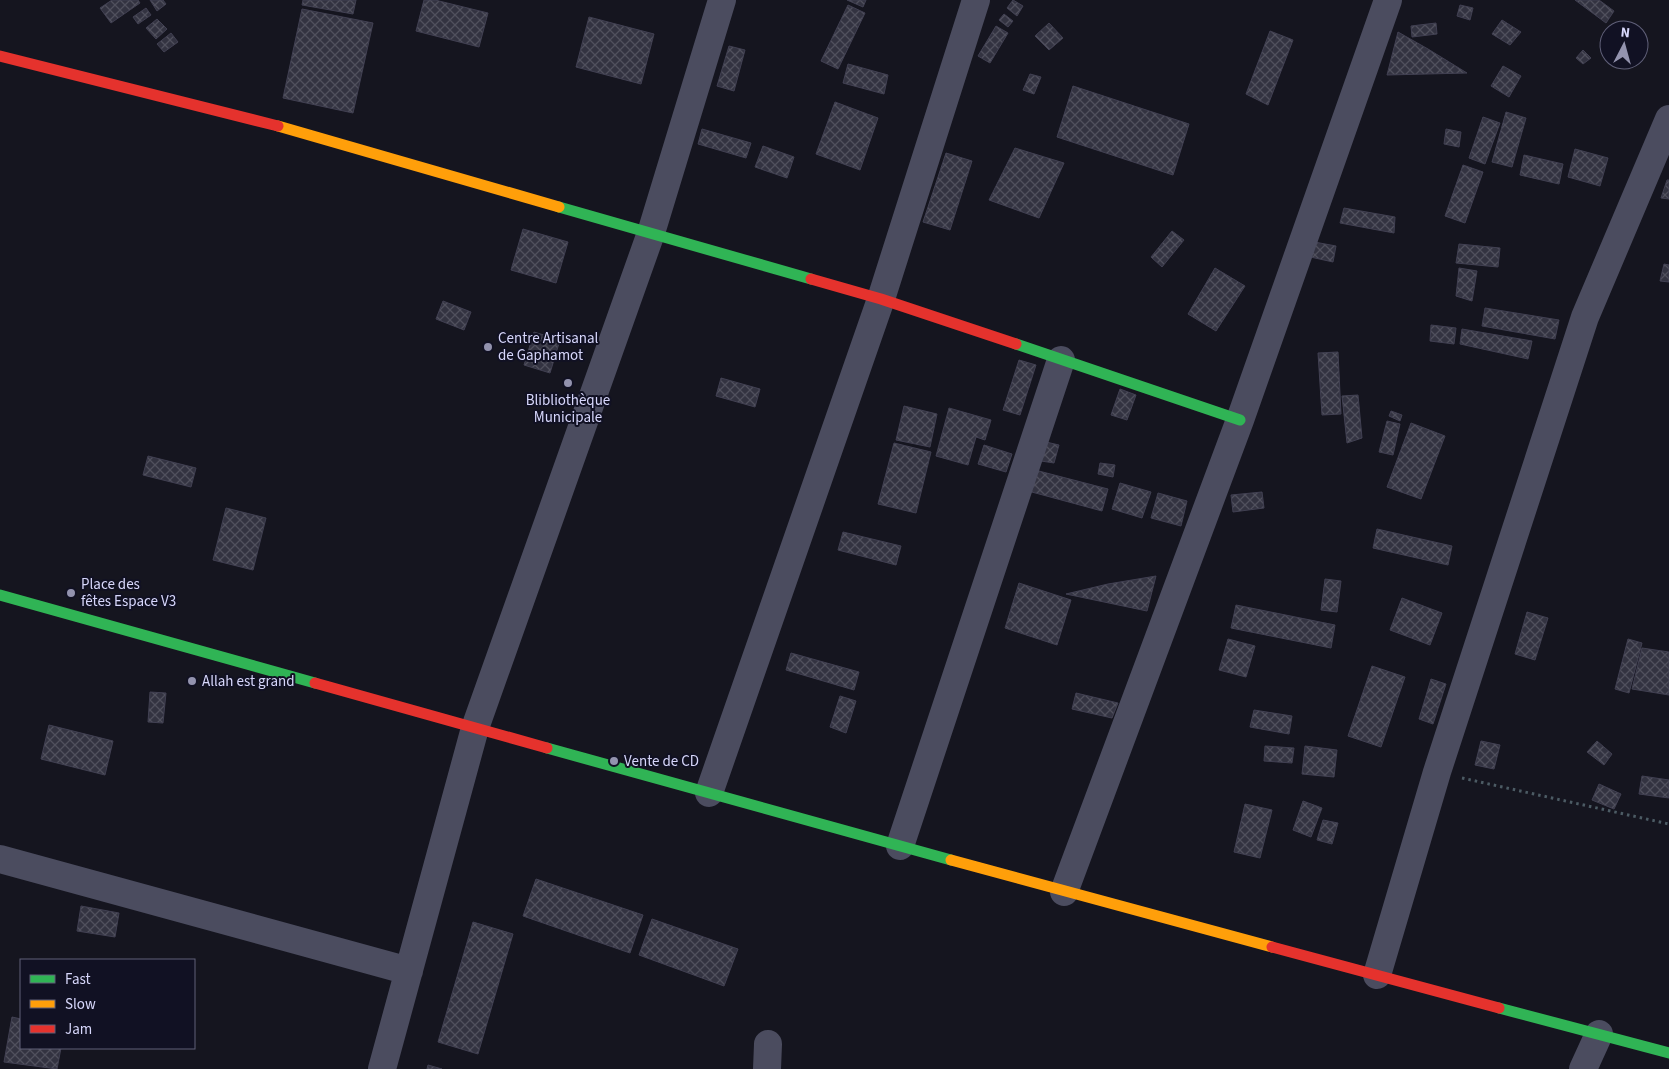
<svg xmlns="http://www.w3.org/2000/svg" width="1669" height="1069" viewBox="0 0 1669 1069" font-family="'Source Sans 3',sans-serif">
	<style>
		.building { fill: url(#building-cross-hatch); stroke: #414052 }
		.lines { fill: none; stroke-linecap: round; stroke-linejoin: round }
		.path { stroke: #4c5b64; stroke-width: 3; stroke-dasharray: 2.5 4; stroke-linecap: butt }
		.street { stroke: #4b4c5f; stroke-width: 28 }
		.fast { stroke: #30b455; stroke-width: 11 }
		.slow { stroke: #ff9f0a; stroke-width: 11 }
		.jam { stroke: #e5322d; stroke-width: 11 }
		.poi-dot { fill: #9393ae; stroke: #111123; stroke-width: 2 }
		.labels { text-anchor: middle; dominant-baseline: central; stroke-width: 4; stroke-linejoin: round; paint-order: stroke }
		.poi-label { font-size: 15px; fill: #d7d7fb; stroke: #111123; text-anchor: start }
	</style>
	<defs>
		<pattern id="building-cross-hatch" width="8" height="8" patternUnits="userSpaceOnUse" patternTransform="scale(1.25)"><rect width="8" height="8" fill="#333341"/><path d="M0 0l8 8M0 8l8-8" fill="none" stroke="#50505d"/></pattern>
	</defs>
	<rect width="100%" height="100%" fill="#15151f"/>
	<path class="building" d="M112,0H138L140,3L111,23L100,8Z
		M150,0H163L166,4L157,11Z
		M303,0H356L353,14L302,5Z
		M424,0H435L488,13L479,47L416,31Z
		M847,0H866L863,7Z
		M1013,0L1023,6L1017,16L1007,8Z
		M1575,0H1599L1614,11L1606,23Z
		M848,5L865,13L838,69L821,61Z
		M1460,5L1473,8L1470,20L1457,16Z
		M146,8L151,15L138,24L133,17Z
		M302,9L373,23L353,113L283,98Z
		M1004,14L1013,21L1008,27L999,20Z
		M589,17L654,34L641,84L576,67Z
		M157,19L167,29L156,39L146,28Z
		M1502,20L1521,32L1510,45L1492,34Z
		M1049,23L1063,38L1049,50L1035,36Z
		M1436,23L1437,34L1412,37L1411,26Z
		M996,26L1008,33L990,63L978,56Z
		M1270,31L1293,40L1268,105L1246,94Z
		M1398,32L1428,49L1467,73L1387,75Z
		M171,33L178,42L164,52L157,44Z
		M729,46L745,50L734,91L717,86Z
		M1583,50L1591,58L1583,64L1576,58Z
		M848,64L888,75L884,94L843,83Z
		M1503,66L1521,76L1509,97L1491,86Z
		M1030,74L1041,77L1034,94L1023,90Z
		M1073,86L1189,124L1173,175L1057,137Z
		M835,102L878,118L860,170L816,154Z
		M1506,112L1526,118L1512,167L1492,162Z
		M1483,117L1500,123L1485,164L1469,158Z
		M702,129L751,143L746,158L698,144Z
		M1446,129L1461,132L1459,147L1444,144Z
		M763,146L794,157L787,178L755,167Z
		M1015,148L1064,163L1039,218L989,200Z
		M1575,149L1608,158L1600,186L1568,177Z
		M946,153L972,161L950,230L923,222Z
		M1524,155L1563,164L1559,184L1520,175Z
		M1463,165L1483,172L1465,223L1445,216Z
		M1667,180H1669V199L1661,198Z
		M1344,208L1395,217L1394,233L1340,223Z
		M523,229L568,242L556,283L511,270Z
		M1172,231L1184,240L1162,267L1151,257Z
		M1309,241L1336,246L1333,262L1306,256Z
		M1459,244L1500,248L1498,267L1456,263Z
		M1664,264L1669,265V282L1660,281Z
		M1215,268L1245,286L1216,331L1188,314Z
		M1459,268L1477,271L1472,301L1456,296Z
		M443,301L471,312L464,330L436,319Z
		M1485,308L1559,320L1555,339L1482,326Z
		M1431,325L1456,328L1454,344L1430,341Z
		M1462,329L1532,341L1528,359L1460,344Z
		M534,332L560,340L550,373L524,365Z
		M1338,352L1341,414L1322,415L1318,353Z
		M1019,360L1036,365L1020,415L1003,410Z
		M721,378L760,389L755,407L716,396Z
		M1120,389L1136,395L1127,420L1111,415Z
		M1358,395L1362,438L1347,443L1342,396Z
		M904,406L937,414L930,447L896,440Z
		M949,408L991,420L985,440L976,437L968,465L936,456Z
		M1391,411L1402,415L1400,421L1389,416Z
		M1387,421L1400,424L1393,455L1379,452Z
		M1411,423L1445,436L1421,499L1387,487Z
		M1046,442L1059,445L1054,463L1041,461Z
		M894,443L931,452L916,513L878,504Z
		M984,445L1012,454L1006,472L978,464Z
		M148,456L196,468L191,487L143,475Z
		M1100,463L1115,465L1113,477L1098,474Z
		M1035,470L1108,489L1102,511L1028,491Z
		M1120,483L1151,492L1142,518L1112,509Z
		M1262,492L1264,508L1233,512L1231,495Z
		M1158,493L1187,501L1181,526L1151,518Z
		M226,508L266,518L253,570L213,560Z
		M1377,529L1452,546L1448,565L1373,548Z
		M843,532L901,546L896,565L838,550Z
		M1156,576L1147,611L1066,594L1108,584Z
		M1325,579L1341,581L1337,612L1321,610Z
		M1019,583L1071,600L1057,645L1005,628Z
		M1402,598L1442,613L1430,645L1390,630Z
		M1236,605L1335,625L1331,648L1231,628Z
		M1527,612L1548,618L1535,660L1515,654Z
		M1228,639L1255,646L1246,677L1219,670Z
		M1628,639L1642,643L1629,693L1615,689Z
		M1642,648L1669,652V695L1632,689Z
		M791,653L859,672L854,690L786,670Z
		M1372,666L1405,677L1381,747L1348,736Z
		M1431,679L1446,684L1433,724L1419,719Z
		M150,692L166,693L163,723L148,722Z
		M1076,693L1118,703L1112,718L1072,709Z
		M840,696L856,701L846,733L830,727Z
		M1254,710L1292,716L1289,734L1250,727Z
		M49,725L113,741L105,775L41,759Z
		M1481,741L1500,745L1494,769L1475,765Z
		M1597,741L1612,754L1604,765L1587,752Z
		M1265,746L1294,748L1292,763L1264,761Z
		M1305,746L1337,750L1334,777L1302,774Z
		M1642,776L1669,780V798L1639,794Z
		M1599,784L1621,794L1614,809L1592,800Z
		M1303,801L1322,808L1311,837L1293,830Z
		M1245,804L1272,810L1260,858L1234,852Z
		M1323,820L1338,823L1332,844L1317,840Z
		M536,879L643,915L630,953L523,916Z
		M81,906L119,913L115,937L77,931Z
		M652,919L738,949L724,986L639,955Z
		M473,922L513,934L478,1054L438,1042Z
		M12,1017L21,1019V1048H61L57,1069L4,1062Z
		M428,1065L442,1069H427Z"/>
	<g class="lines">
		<path class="path" d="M1462,778L1669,824"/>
		<path class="street" d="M709,793L881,299L976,0
			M900,846L1061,360
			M0,859L409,971
			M1064,892L1240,420L1388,0
			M1377,975L1437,772L1585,317L1669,119
			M382,1069L475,728L651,233L722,0
			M767,1069L768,1044
			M1583,1069L1599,1034"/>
		<path class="fast" d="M559,207L811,279
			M1016,344L1240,420
			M0,595L315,683
			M547,748L951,860
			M1499,1008L1669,1053"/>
		<path class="slow" d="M278,126L559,207
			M951,860L1272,947"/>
		<path class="jam" d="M0,56L278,126
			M811,279L881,299L1016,344
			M315,683L547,748
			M1272,947L1499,1008"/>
	</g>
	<g class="poi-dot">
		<circle cx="488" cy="347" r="5"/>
		<circle cx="568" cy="383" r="5"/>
		<circle cx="71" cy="593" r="5"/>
		<circle cx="192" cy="681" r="5"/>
		<circle cx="614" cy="761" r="5"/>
	</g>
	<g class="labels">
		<g class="poi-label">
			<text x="498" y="338">Centre Artisanal<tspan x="498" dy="17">de Gaphamot</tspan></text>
			<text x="568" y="400" text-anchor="middle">Blibliothèque<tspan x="568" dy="17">Municipale</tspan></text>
			<text x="81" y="584">Place des<tspan x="81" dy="17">fêtes Espace V3</tspan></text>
			<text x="202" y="681">Allah est grand</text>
			<text x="624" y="761">Vente de CD</text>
		</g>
	</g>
	<rect x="20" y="959" width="175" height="90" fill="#111123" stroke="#606079"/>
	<rect x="30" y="975" width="25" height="8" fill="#30b455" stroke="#606079"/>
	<text x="65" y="984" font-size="15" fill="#d7d7fb">Fast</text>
	<rect x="30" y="1000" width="25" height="8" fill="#ff9f0a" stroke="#606079"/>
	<text x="65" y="1009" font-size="15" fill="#d7d7fb">Slow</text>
	<rect x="30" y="1025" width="25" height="8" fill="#e5322d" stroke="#606079"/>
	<text x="65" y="1034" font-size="15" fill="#d7d7fb">Jam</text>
	<g transform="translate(1624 45) rotate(6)"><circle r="24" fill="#111123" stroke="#606079"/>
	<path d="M0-4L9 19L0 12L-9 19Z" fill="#9393ae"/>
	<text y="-8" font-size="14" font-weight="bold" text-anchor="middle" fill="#d7d7fb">N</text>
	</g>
</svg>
